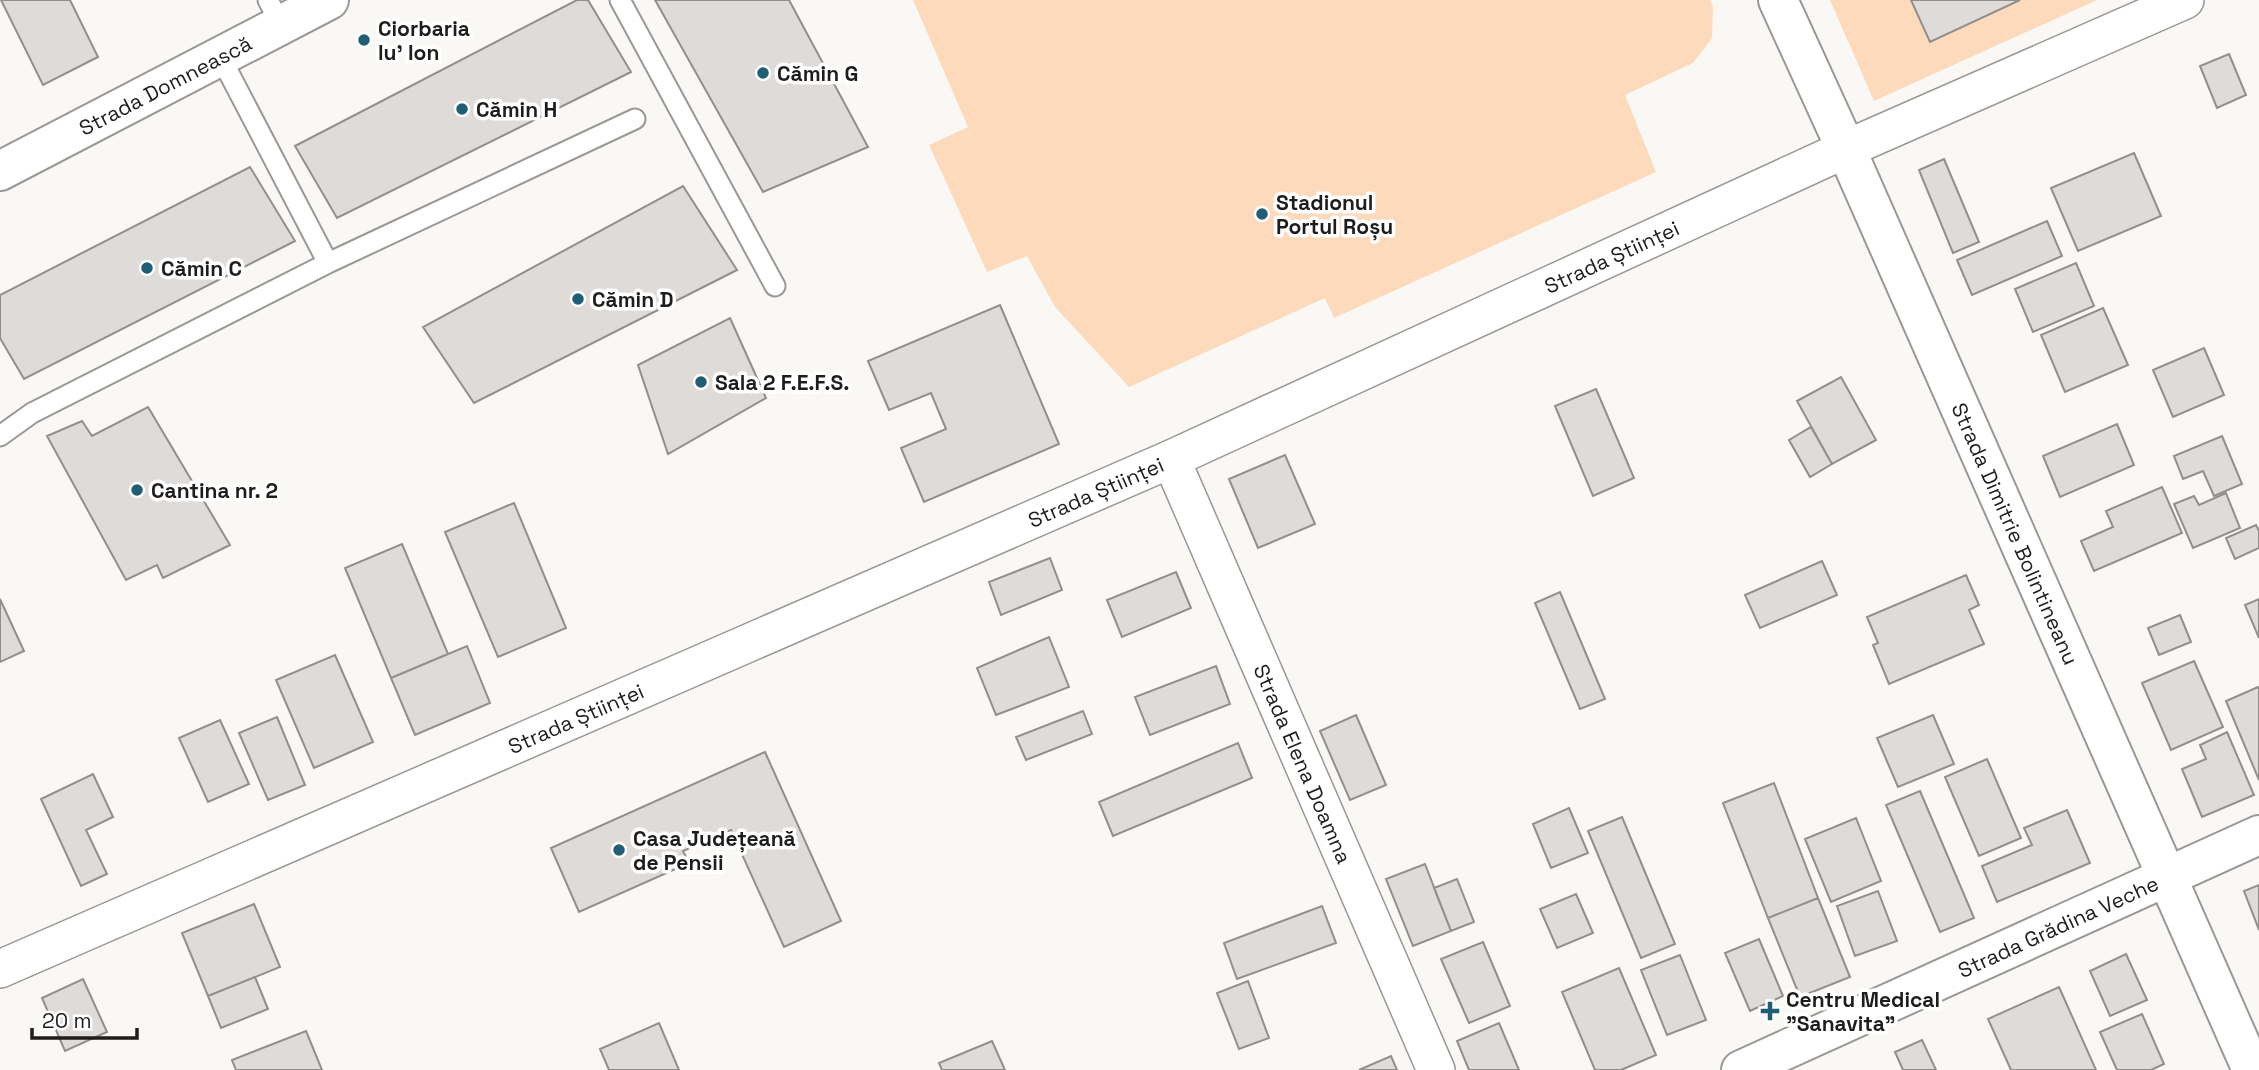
<svg xmlns="http://www.w3.org/2000/svg" width="2259" height="1070" viewBox="0 0 2259 1070" font-family="'Space Grotesk',sans-serif">
	<style>
		.green { fill: #fddabc }
		.building { fill: #dedbd9; stroke: #918f8d; stroke-width: 2 }
		.lines { fill: none; stroke-linecap: round; stroke-linejoin: round }
		.lane-casing { stroke: #9a9896; stroke-width: 23 }
		.street-casing { stroke: #9a9896; stroke-width: 40 }
		.secondary-casing { stroke: #9a9896; stroke-width: 42 }
		.lane { stroke: #fff; stroke-width: 19 }
		.street { stroke: #fff; stroke-width: 37 }
		.secondary { stroke: #fff; stroke-width: 38 }
		.poi-dot { fill: #1f5e74; stroke: #fff; stroke-width: 2.5 }
		.labels { text-anchor: middle; dominant-baseline: central; stroke-width: 7; stroke-linejoin: round; paint-order: stroke }
		.poi-label { font-size: 21px; font-weight: bold; fill: #1e1d1c; stroke: #fff; text-anchor: start }
		.street-label { font-size: 21px; fill: #1e1d1c; stroke: #fff }
	</style>
	<rect width="100%" height="100%" fill="#faf8f5"/>
	<path class="green" d="M913,0H1710L1713,6L1712,38L1693,63L1625,95L1656,172L1334,318L1325,298L1129,387L1055,307L1027,256L987,272L929,145L968,127Z
		M1830,0H2097L1874,101Z"/>
	<path class="building" d="M1,0H70L98,57L43,85Z
		M577,0H588L631,72L337,218L295,146Z
		M655,0H789L868,147L763,192Z
		M1911,0H2020L1930,42Z
		M2229,54L2246,95L2217,108L2200,66Z
		M2134,153L2161,216L2078,251L2051,188Z
		M1944,159L1979,242L1953,253L1919,170Z
		M250,167L295,241L24,379L0,338V295Z
		M683,186L737,270L474,403L423,327Z
		M2047,221L2062,256L1972,295L1957,260Z
		M2076,263L2094,306L2033,332L2015,289Z
		M1000,305L1059,444L924,502L901,448L946,429L931,393L889,410L868,361Z
		M2103,308L2128,365L2065,392L2041,335Z
		M730,318L766,398L668,454L638,365Z
		M2204,348L2224,395L2173,417L2153,370Z
		M1841,377L1876,440L1832,464L1797,401Z
		M1596,389L1634,478L1593,496L1555,406Z
		M148,407L230,545L163,578L157,565L126,580L47,436L82,421L92,436Z
		M2117,424L2134,465L2060,497L2043,456Z
		M1811,427L1832,464L1810,477L1789,440Z
		M2222,436L2242,484L2214,496L2203,471L2183,479L2174,456Z
		M1285,455L1315,524L1258,548L1229,479Z
		M2162,487L2182,533L2094,571L2081,541L2113,527L2106,511Z
		M2226,493L2240,528L2193,548L2174,504L2194,496L2199,505Z
		M514,503L566,628L498,657L445,532Z
		M2256,525L2259,531V548L2235,559L2226,538Z
		M402,544L448,654L391,678L345,568Z
		M1050,558L1062,590L1001,615L989,582Z
		M1822,561L1837,595L1760,628L1745,595Z
		M1176,572L1191,608L1122,637L1107,600Z
		M1966,575L1979,605L1969,610L1984,644L1889,684L1873,645L1878,643L1867,617Z
		M1560,592L1605,699L1580,709L1535,603Z
		M0,599L24,651L0,662Z
		M2259,599V638L2245,605Z
		M2180,615L2191,642L2159,655L2148,628Z
		M1049,637L1069,687L996,715L977,668Z
		M467,646L490,703L415,735L391,678Z
		M335,655L373,742L314,768L276,680Z
		M2194,661L2223,727L2171,750L2142,683Z
		M1216,666L1230,704L1150,735L1135,697Z
		M2258,687L2259,688V780L2226,701Z
		M1083,711L1092,734L1026,760L1016,737Z
		M1356,715L1386,785L1350,800L1320,731Z
		M1933,715L1954,764L1898,787L1877,738Z
		M277,717L305,785L268,800L239,733Z
		M220,720L249,784L208,802L179,738Z
		M2227,732L2254,795L2202,817L2182,769L2206,759L2200,745Z
		M1238,743L1252,778L1113,836L1099,802Z
		M765,752L841,921L784,947L731,830L683,851L689,863L579,912L551,848Z
		M1987,759L2021,838L1979,856L1945,777Z
		M93,774L113,817L86,830L107,874L81,886L41,799Z
		M1774,783L1818,898L1768,918L1723,803Z
		M1920,791L1974,918L1940,932L1886,805Z
		M1569,808L1588,853L1551,868L1533,824Z
		M2067,810L2090,863L1997,902L1982,866L2032,845L2024,828Z
		M1622,817L1675,944L1641,958L1588,831Z
		M1856,818L1881,881L1831,902L1805,839Z
		M1425,864L1451,931L1413,946L1386,879Z
		M1457,879L1474,922L1451,931L1434,888Z
		M2259,885V930L2244,891Z
		M1878,891L1897,941L1855,956L1837,906Z
		M1576,894L1593,933L1557,948L1540,909Z
		M1818,898L1850,977L1800,997L1768,918Z
		M254,904L280,967L208,996L182,933Z
		M1322,906L1336,943L1237,979L1224,943Z
		M1759,939L1783,996L1750,1011L1725,953Z
		M1483,942L1510,1006L1469,1023L1441,959Z
		M2126,954L2147,1000L2110,1016L2090,971Z
		M1680,955L1706,1020L1667,1035L1641,970Z
		M1619,968L1656,1055L1621,1070H1595L1562,992Z
		M255,977L268,1009L221,1028L208,996Z
		M83,979L107,1032L65,1051L42,998Z
		M1248,981L1269,1038L1239,1049L1217,993Z
		M2059,987L2096,1070H2011L1988,1019Z
		M2142,1014L2164,1064L2151,1070H2117L2100,1032Z
		M659,1023L679,1070H609L600,1049Z
		M1499,1023L1519,1070H1469L1457,1041Z
		M306,1031L322,1070H236L232,1060Z
		M1922,1040L1936,1070H1903L1895,1052Z
		M992,1041L1005,1070H942L939,1063Z
		M1391,1056L1397,1070H1359Z"/>
	<g class="lines">
		<defs>
			<path id="lane" d="M268,0L281,25
				M620,0L775,286
				M220,56L328,263
				M0,436L32,413L328,263L635,119"/>
			<g id="street">
				<path id="s1" d="M1171,459L1436,1070"/>
				<path id="s2" d="M0,969L1171,459L1846,149L2185,0"/>
			</g>
			<g id="secondary">
				<path id="s3" d="M1778,0L1846,149L2252,1070"/>
				<path id="s4" d="M0,171L329,0"/>
				<path id="s5" d="M1741,1070L2259,835"/>
			</g>
		</defs>
		<use href="#lane" class="lane-casing"/>
		<use href="#street" class="street-casing"/>
		<use href="#secondary" class="secondary-casing"/>
		<use href="#lane" class="lane"/>
		<use href="#street" class="street"/>
		<use href="#secondary" class="secondary"/>
	</g>
	<g class="poi-dot">
		<circle cx="364" cy="40" r="7"/>
		<circle cx="763" cy="73" r="7"/>
		<circle cx="462" cy="109" r="7"/>
		<circle cx="1262" cy="214" r="7"/>
		<circle cx="147" cy="268" r="7"/>
		<circle cx="578" cy="299" r="7"/>
		<circle cx="701" cy="382" r="7"/>
		<circle cx="137" cy="490" r="7"/>
		<circle cx="619" cy="850" r="7"/>
		<path d="M1766.5 1000.5h7v7h7v7h-7v7h-7v-7h-7v-7h7z"/>
	</g>
	<g class="labels">
		<g class="poi-label">
			<text x="378" y="28">Ciorbaria<tspan x="378" dy="24">lu’ Ion</tspan></text>
			<text x="777" y="73">Cămin G</text>
			<text x="476" y="109">Cămin H</text>
			<text x="1276" y="202">Stadionul<tspan x="1276" dy="24">Portul Roșu</tspan></text>
			<text x="161" y="268">Cămin C</text>
			<text x="592" y="299">Cămin D</text>
			<text x="715" y="382">Sala 2 F.E.F.S.</text>
			<text x="151" y="490">Cantina nr. 2</text>
			<text x="633" y="838">Casa Județeană<tspan x="633" dy="24">de Pensii</tspan></text>
			<text x="1786" y="999">Centru Medical<tspan x="1786" dy="24">"Sanavita"</tspan></text>
		</g>
		<g class="street-label">
			<text stroke="none"><textPath href="#s4" startOffset="186">Strada Domnească</textPath></text>
			<text stroke="none"><textPath href="#s2" startOffset="1762">Strada Științei</textPath></text>
			<text stroke="none"><textPath href="#s2" startOffset="1195">Strada Științei</textPath></text>
			<text stroke="none"><textPath href="#s3" startOffset="584">Strada Dimitrie Bolintineanu</textPath></text>
			<text stroke="none"><textPath href="#s2" startOffset="628">Strada Științei</textPath></text>
			<text stroke="none"><textPath href="#s1" startOffset="332">Strada Elena Doamna</textPath></text>
			<text stroke="none"><textPath href="#s5" startOffset="348">Strada Grădina Veche</textPath></text>
		</g>
	</g>
	<path d="M32 1028v10h105v-10" fill="none" stroke="#1e1d1c" stroke-width="3.5"/>
	<text x="42" y="1028" font-size="21" fill="#1e1d1c" stroke="#ffffff" stroke-width="5" paint-order="stroke">20 m</text>
</svg>
